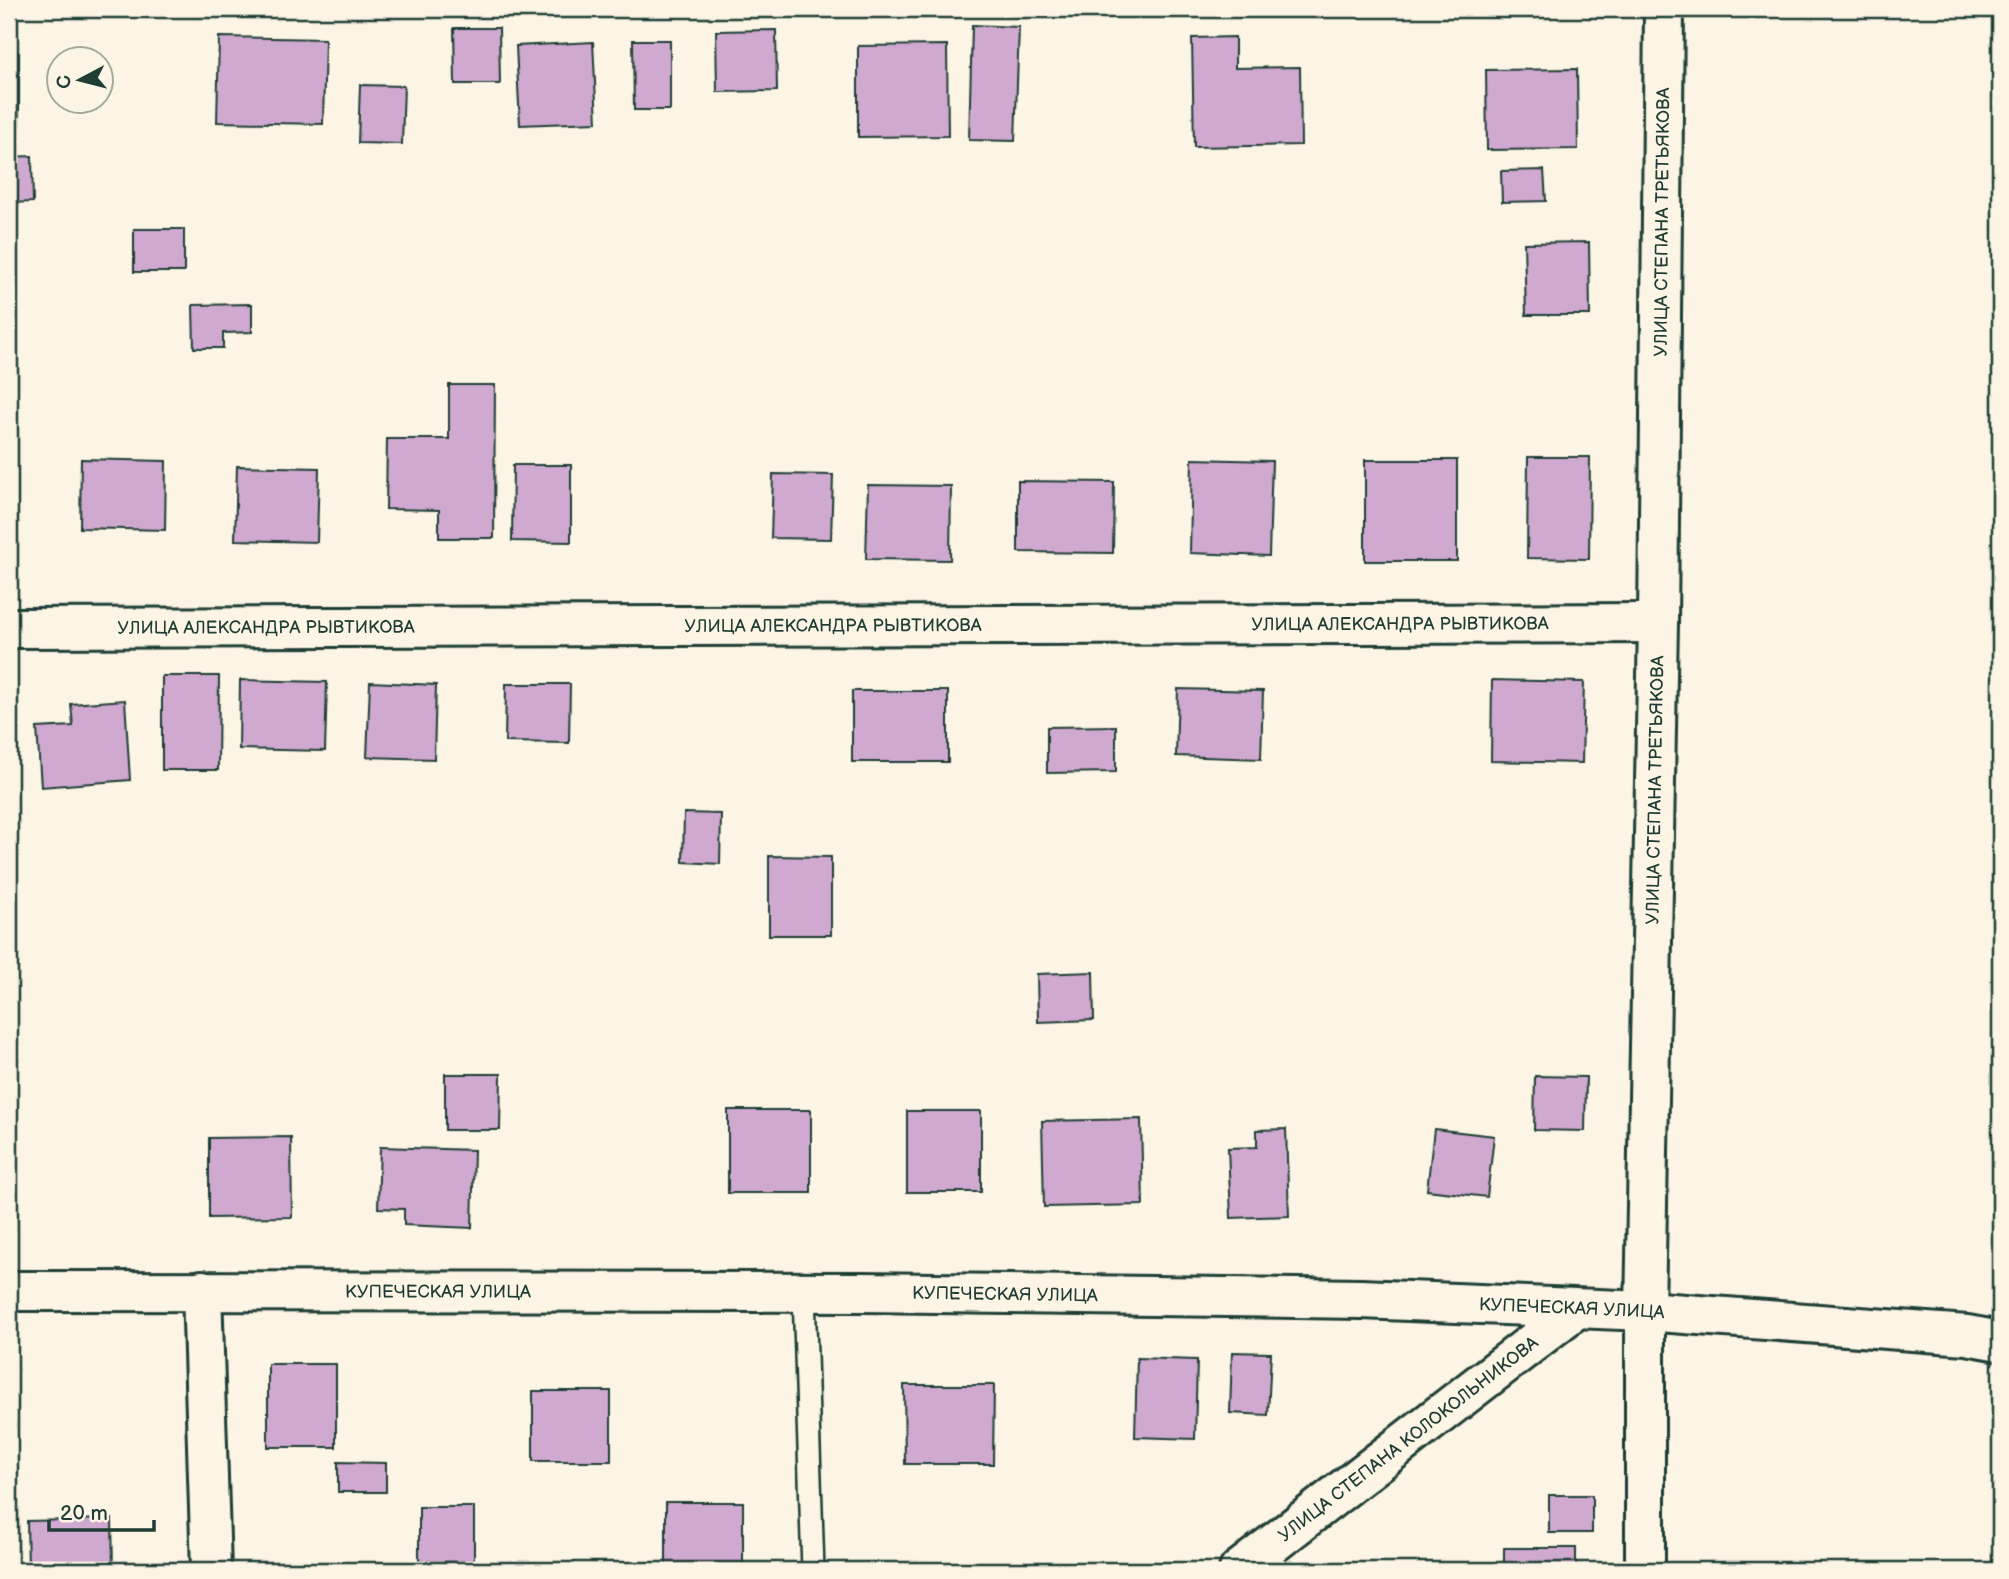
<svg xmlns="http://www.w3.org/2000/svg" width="2009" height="1579" viewBox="0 0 2009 1579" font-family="'Balsamiq Sans',sans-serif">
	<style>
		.building { fill: #d0a9d0; stroke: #1f3d34; stroke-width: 2 }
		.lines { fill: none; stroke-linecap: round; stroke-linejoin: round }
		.service-casing { stroke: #1f3d34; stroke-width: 26 }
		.minor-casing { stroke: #1f3d34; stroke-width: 44 }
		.service { stroke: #fcf5e5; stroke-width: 21 }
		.minor { stroke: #fcf5e5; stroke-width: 38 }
		.labels { text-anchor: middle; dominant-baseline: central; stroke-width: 5; stroke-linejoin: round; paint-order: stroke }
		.street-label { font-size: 18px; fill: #1f3d34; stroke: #fcf5e5 }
	</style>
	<rect width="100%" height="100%" fill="#fcf5e5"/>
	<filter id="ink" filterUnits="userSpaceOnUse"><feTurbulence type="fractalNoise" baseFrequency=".0143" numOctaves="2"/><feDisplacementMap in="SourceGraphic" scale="14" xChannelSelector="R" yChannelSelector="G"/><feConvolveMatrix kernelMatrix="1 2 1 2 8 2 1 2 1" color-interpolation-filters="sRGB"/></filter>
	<g filter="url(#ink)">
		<path class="building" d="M972,25L1019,27L1015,141L969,140Z
			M454,28H499L500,84H455Z
			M776,30L777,91L717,92L716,31Z
			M219,37L325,39L323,124L217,122Z
			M1235,37V68L1300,67L1301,145L1194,147L1192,38Z
			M633,40H670V110H634Z
			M593,42L597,122L520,125L516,46Z
			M947,45L948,136L858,137V46Z
			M9,53H19V125H9Z
			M1577,69L1578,149L1487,150L1486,70Z
			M360,85L404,86L402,144L358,143Z
			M32,156L33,202L9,203V157Z
			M1544,170L1546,201L1502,202L1501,171Z
			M134,229H184V272H134Z
			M1589,242L1590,315H1526L1524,243Z
			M252,304V332L223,333V348H194L193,305Z
			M449,385H495L494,538H439V510L386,509L387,439H449Z
			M1528,457H1590L1589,559L1527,558Z
			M81,459L166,461L165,530L80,528Z
			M1192,459L1272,461L1269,556L1190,553Z
			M1365,460H1457V561H1365Z
			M513,465H571V542L512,541Z
			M237,466L319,468L317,542L235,540Z
			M773,474L833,475L831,539L771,538Z
			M1018,481L1114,482L1113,553L1018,552Z
			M868,485L951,486L950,560L866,559Z
			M162,676H219L218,770H162Z
			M240,680L327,682L325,751L239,749Z
			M1492,680L1584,682L1582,763L1491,761Z
			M370,682L436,685L434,759L367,757Z
			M506,684H570L569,743L505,742Z
			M1178,689L1263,691L1261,759L1176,756Z
			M852,691H948V762H852Z
			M125,700L130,780L41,787L37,728L73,726L71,704Z
			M1116,726V772L1047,773V727Z
			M684,813L721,814L720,864L683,862Z
			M769,856L831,857V935H769Z
			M1093,972L1094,1020L1038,1022L1037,974Z
			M445,1074H501L500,1130H445Z
			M1535,1076L1586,1077L1585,1131L1534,1130Z
			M728,1110H811V1193H728Z
			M907,1111H981V1192H907Z
			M1141,1119L1143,1205L1044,1207L1042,1121Z
			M1286,1129L1289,1216L1231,1218L1228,1148L1257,1147V1130Z
			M1434,1129L1494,1136L1487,1197L1427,1190Z
			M291,1137L292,1217L209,1218V1138Z
			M9,1139H18L15,1230L9,1229Z
			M380,1147L474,1150L472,1228L404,1225V1209L378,1208Z
			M1232,1352L1271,1353L1268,1415L1230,1413Z
			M1137,1358L1197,1360L1195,1439L1135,1437Z
			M268,1364H336V1447H268Z
			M904,1385H994L993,1464H905Z
			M533,1391H611V1461H533Z
			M338,1462L386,1463V1492H338Z
			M1549,1495H1592V1533H1549Z
			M666,1502H743V1570H666Z
			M419,1507H474V1562H419Z
			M112,1519L113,1570H28L27,1521Z
			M1504,1548H1576V1570H1504Z"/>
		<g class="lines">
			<defs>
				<path id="service" d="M804,1293L813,1570"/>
				<g id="minor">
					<path id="s1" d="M9,628L1658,623"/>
					<path d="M202,1290L211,1570"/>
					<path id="s2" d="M9,1291L863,1292L1361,1299L1645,1311L1967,1335L2000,1341"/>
					<path id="s3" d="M1239,1570L1576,1309"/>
					<path id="s4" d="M1645,1570V1311L1658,623L1664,9"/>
				</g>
			</defs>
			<use href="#service" class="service-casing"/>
			<use href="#minor" class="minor-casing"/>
			<use href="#service" class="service"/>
			<use href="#minor" class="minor"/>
		</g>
	</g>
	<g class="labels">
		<g class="street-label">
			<text stroke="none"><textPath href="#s4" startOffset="1348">УЛИЦА СТЕПАНА ТРЕТЬЯКОВА</textPath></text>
			<text stroke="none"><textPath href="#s1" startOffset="1391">УЛИЦА АЛЕКСАНДРА РЫВТИКОВА</textPath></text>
			<text stroke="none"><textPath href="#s1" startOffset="824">УЛИЦА АЛЕКСАНДРА РЫВТИКОВА</textPath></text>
			<text stroke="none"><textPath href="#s1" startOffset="257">УЛИЦА АЛЕКСАНДРА РЫВТИКОВА</textPath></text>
			<text stroke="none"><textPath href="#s4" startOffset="780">УЛИЦА СТЕПАНА ТРЕТЬЯКОВА</textPath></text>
			<text stroke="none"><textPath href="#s2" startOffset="429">КУПЕЧЕСКАЯ УЛИЦА</textPath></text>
			<text stroke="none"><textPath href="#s2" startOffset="996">КУПЕЧЕСКАЯ УЛИЦА</textPath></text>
			<text stroke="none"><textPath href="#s2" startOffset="1563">КУПЕЧЕСКАЯ УЛИЦА</textPath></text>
			<text stroke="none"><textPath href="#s3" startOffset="214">УЛИЦА СТЕПАНА КОЛОКОЛЬНИКОВА</textPath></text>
		</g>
	</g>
	<rect width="2009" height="1579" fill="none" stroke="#fcf5e5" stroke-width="35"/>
	<rect x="18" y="18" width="1974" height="1544" fill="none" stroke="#1f3d34" stroke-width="2.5" filter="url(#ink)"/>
	<g transform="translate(80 80) rotate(263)"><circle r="33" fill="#fcf5e5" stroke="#a4ab9e" stroke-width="2"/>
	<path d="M0-5L12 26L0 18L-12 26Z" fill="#1f3d34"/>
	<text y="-10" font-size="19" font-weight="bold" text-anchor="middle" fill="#1f3d34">С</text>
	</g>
	<path d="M49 1520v10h105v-10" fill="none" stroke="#1f3d34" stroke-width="3.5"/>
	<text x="60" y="1520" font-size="21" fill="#1f3d34" stroke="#fcf5e5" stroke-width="5" paint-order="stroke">20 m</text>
</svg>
